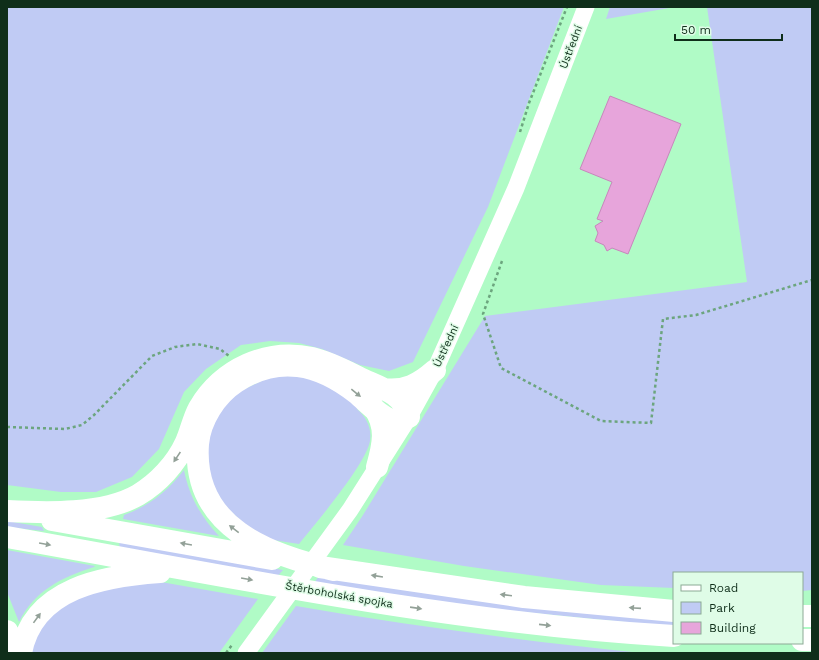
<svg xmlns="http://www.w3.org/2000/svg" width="819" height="660" viewBox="0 0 819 660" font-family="'Work Sans',sans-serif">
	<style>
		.green { fill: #c0cbf4 }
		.building { fill: #e7a5db; stroke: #c787bc }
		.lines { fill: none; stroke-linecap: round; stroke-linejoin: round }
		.path { stroke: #6ca57e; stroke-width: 2.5; stroke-dasharray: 3 3; stroke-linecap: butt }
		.minor { stroke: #fff; stroke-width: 17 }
		.highway { stroke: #fff; stroke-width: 22 }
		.oneway { fill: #93a198 }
		.labels { text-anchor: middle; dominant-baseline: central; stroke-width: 3; stroke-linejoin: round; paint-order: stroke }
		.street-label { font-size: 11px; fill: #0f2e1a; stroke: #dffce7 }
	</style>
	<rect width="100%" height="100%" fill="#b0fbc6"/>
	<path class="green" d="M7,7H564L488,207L413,362L389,371L360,365L322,349L299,343L270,341L241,345L206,369L184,392L159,449L132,477L96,492H61L7,485Z
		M610,7H675L606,19Z
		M707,7H812V590L802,591V573H674V588L601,585L464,566L343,545L363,515L485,316L747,282Z
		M274,375L310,376L359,404L357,409C366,417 372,427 370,441C366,464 316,523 299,544L273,540L253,533L214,495L205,450L214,420L232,395Z
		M184,470C189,496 201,517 219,536L123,519L124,515C149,506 168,491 184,470Z
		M7,521L42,527L44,531L7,527Z
		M121,542L283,570L277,577L120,547L119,544Z
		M7,550L95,566L94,567C62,577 34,591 19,622L7,592Z
		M319,576L674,620V627L492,609L314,583Z
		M161,582L258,599L219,653H30L36,634L57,609L99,588Z
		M296,606C411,626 526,641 642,653H262Z"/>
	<path class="building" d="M610,96L681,124L628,254L612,248L607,251L604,245L595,241L598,233L595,226L603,221L597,219L612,182L580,169Z"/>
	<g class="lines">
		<path class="path" d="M520,132L529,103L567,7
			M502,261L483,314L501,368L601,421L651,423L663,319L696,315L812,280
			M7,427L65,429L82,425L94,415L152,356L175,347L197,344L220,349L229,356
			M226,653L232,645"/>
		<path class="minor" d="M246,653L350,510L409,417L435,370L516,188L586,7"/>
		<path class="highway" d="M383,389C405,392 419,384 435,370
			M373,407C388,426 383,446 377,467
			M7,511C46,513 103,515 138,495C158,483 176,464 186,442C191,431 193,419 199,408C222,369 267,348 312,358C329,362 344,370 360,378C379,387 404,393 409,417C403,420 396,422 389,419C377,414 366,401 356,393C319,364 279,354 236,382C216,395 200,420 198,444C192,528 268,554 334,570
			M52,520L272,559
			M7,537C228,576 449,623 674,636
			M320,567L524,597L674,611
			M802,616H812
			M7,631L9,653
			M802,640H812
			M21,653C33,587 105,576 160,572"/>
	</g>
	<defs><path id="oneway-solid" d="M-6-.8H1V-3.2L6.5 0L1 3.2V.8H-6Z"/></defs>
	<g class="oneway">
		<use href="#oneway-solid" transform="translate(356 393) rotate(39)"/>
		<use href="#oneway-solid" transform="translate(177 457) rotate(124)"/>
		<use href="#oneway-solid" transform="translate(234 529) rotate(-142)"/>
		<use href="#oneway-solid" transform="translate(45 544) rotate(10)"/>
		<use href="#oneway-solid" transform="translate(186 544) rotate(-170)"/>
		<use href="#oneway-solid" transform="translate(377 576) rotate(-171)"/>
		<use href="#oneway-solid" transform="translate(247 579) rotate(10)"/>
		<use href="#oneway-solid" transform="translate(506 595) rotate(-173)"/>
		<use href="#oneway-solid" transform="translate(416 608) rotate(8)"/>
		<use href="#oneway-solid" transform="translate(635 608) rotate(-176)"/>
		<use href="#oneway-solid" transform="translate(37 618) rotate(-54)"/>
		<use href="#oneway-solid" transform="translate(545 625) rotate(6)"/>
	</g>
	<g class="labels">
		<g class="street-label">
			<text transform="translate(571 47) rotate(-69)">Ústřední</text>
			<text transform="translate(446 346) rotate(-65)">Ústřední</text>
			<text transform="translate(339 595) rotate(10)">Štěrboholská spojka</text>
		</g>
	</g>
	<rect width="819" height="660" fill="none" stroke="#0f2e1a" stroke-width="16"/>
	<rect x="673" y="572" width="130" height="72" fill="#dffce7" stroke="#8caa95"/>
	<rect x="681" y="585" width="20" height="6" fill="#ffffff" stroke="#8caa95"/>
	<text x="709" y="592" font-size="12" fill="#0f2e1a">Road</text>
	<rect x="681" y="602" width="20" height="12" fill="#c0cbf4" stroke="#8caa95"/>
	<text x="709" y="612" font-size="12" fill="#0f2e1a">Park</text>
	<rect x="681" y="622" width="20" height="12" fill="#e7a5db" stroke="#8caa95"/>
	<text x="709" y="632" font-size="12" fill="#0f2e1a">Building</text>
	<path d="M675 34v6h107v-6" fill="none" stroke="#0f2e1a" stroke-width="2"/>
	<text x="681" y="34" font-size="12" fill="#0f2e1a" stroke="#dffce7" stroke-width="3" paint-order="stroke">50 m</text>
</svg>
